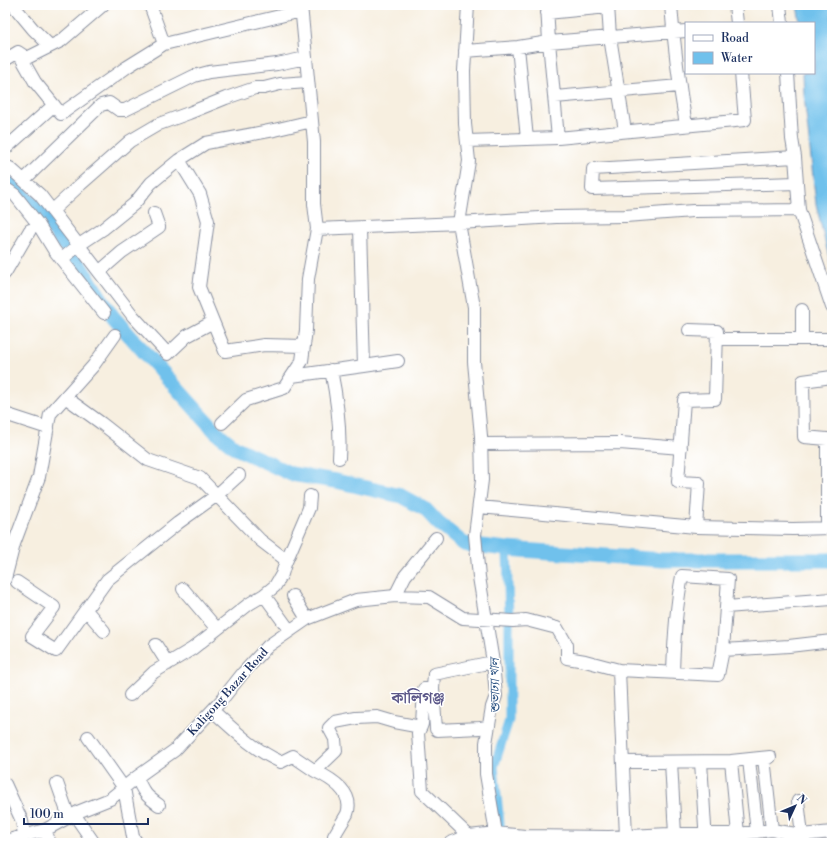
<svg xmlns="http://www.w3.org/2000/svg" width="837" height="848" viewBox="0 0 837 848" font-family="'Libre Bodoni','Noto Serif Bengali',serif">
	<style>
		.water { fill: #70c1ec; stroke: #4678a5 }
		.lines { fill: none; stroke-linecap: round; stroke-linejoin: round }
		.canal { stroke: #70c1ec; stroke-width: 9 }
		.river { stroke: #70c1ec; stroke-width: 15 }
		.minor-casing { stroke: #898f9f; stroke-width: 14 }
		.minor { stroke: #fff; stroke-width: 12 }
		.labels { text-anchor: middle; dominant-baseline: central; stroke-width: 3; stroke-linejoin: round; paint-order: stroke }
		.street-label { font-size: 12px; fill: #1b2f5e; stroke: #fff }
		.water-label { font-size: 13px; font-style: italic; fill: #355b89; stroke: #fff }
		.district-label { font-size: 16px; font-weight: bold; fill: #5b5789; stroke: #fff }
	</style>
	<rect width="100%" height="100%" fill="#fff"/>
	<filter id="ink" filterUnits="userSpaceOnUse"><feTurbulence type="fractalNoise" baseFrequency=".025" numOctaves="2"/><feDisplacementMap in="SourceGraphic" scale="8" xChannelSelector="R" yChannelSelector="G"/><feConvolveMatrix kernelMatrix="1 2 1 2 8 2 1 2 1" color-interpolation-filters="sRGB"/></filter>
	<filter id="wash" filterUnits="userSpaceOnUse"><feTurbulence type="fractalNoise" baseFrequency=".012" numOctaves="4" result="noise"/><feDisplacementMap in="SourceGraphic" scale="16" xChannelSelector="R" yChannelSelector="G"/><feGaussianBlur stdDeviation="0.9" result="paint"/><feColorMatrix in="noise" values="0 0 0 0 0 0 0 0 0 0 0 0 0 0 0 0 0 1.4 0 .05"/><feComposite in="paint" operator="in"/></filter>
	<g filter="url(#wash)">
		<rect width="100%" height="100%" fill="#f7efe0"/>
		<path class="water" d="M797,5H832V270L816,204L804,95L803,73H814V23H800Z"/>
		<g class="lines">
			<path class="canal" d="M502,843L494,767L509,720V619L507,549"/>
			<path class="river" d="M5,181L14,187L38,209L74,257L113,317L216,432L236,448L291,474L336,481L401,496L425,509L438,523L464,544L507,549L663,560H832"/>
		</g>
	</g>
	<g filter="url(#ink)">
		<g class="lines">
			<defs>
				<path id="minor" d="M13,5L33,29L50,46
					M150,5L164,44L301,11
					M468,5L464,71L465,124L469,161L459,223L474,307V362L481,436L482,480L475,535L479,577L493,662L496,696L492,707L486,743V774L496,833V843
					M547,5L549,42L558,138
					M608,5L610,37L625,131
					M671,5C674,46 679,85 686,125
					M735,5L737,23
					M780,5L782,23
					M547,13L608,7
					M518,47L527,139
					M465,51L518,47L549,42L686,31
					M18,52L35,82L61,114L127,67L164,44
					M5,60L18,52L27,58L61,41L103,5
					M788,73L792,139L795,157L799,210L832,307
					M555,97L679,86
					M467,141L558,138L745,120L741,73
					M5,149L54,105
					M795,157L593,169L592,189L797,183
					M179,160L200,194L208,221L199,287L225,351L264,345L304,346
					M5,166L10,168L40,195L133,316L168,354L187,336L213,322
					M24,180L101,105L109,103L119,110H125L194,76L209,72L277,64L306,58
					M5,188L15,195L38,224L54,250L104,313
					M52,211L81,184L130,141L159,124L189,113L226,98L255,88H264L280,84L308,82
					M360,228L364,366L398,361
					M317,229L459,223L556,217L625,216L693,211L799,210
					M62,259L79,245L103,229L134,204L151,183L179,160L206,143L274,130L312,121
					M99,272L122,252L159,227L154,213
					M5,273L30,230
					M802,310V339
					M689,330L717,331L715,399L684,400L678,482L699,483L696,527
					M717,339H832
					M331,370C337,399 341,429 339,458
					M292,376L364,366
					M65,397L101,423L148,460L200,478L260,540L286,560
					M5,414L48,428
					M222,423L246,400L284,388L302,361L306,330L308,279L317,229L314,204V142L301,5
					M482,444L620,443L681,448
					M479,507L696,527L793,529L832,528
					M827,528V439L804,437L803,381L832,377
					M5,579L14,544L39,477L50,414L93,366L115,335
					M17,582L54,607L32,636L56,651L107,580L178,523L217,495L239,475
					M183,589L217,629
					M264,595L290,631
					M293,596L307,619
					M395,596L405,576L436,538
					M726,607L832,599
					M86,610L104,631
					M156,645L168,664
					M723,650L789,646L832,641
					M619,670L626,837
					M433,688L424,689L422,724L418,733L422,791L469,836
					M130,695L154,672L192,649L249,604L264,595L275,586L282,574L285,564L309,508L310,496
					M213,711C234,730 254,750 281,762L293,756L315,771
					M489,726L480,728L437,730L436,729L433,688L434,674L493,662
					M88,737L124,788L133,837L137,843
					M764,758L772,830
					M749,760L757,832
					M731,761L738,834V843
					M623,762L731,761L770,757
					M671,762L675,834
					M701,762L706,843
					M137,777C142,791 146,796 159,805
					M57,783L69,817
					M5,784L22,821L24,835
					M798,801L802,835V842
					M74,814L94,843
					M45,830L50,843
					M5,841L45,830L80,811L110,799L137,777L175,750L220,702L243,673L268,646L307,619L356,600L395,596L429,597L463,618L513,621L526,620L557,628L567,645V658L585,661L619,670L718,675L723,650L728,579L682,576C676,607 674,640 673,672
					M338,843L334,836C338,829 343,821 347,814C355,792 330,778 315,771L336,751L335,739L329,728L335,722L356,718L377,717L394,722L421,727
					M450,843L469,836L496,833L525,836L609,837L669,834H738L772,830L802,835L832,832"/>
			</defs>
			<use href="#minor" class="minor-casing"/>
			<use href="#minor" class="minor"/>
		</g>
	</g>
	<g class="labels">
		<g class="street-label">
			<text transform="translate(228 692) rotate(-48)">Kaligong Bazar Road</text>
		</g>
		<g class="water-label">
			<text transform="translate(495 686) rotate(-91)">শুভাঢ্যা খাল</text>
		</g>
		<g class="district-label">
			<text x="418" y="698">কালিগঞ্জ</text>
		</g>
	</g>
	<rect width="837" height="848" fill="none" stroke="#fff" stroke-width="20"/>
	<rect x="685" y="22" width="130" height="52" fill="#ffffff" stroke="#a4acbf"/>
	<rect x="693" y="35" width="20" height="6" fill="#ffffff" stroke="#a4acbf"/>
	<text x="721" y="42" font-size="12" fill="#1b2f5e">Road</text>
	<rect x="693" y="52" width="20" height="12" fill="#70c1ec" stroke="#a4acbf"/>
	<text x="721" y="62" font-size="12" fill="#1b2f5e">Water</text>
	<g transform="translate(795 806) rotate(46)" stroke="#ffffff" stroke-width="3" paint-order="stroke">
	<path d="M0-3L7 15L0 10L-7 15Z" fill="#1b2f5e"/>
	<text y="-6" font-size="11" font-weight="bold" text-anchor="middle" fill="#1b2f5e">N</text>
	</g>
	<path d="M24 818v6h124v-6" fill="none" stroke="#1b2f5e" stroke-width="2"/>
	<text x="30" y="818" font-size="12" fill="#1b2f5e" stroke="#ffffff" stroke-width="3" paint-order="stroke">100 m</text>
</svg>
